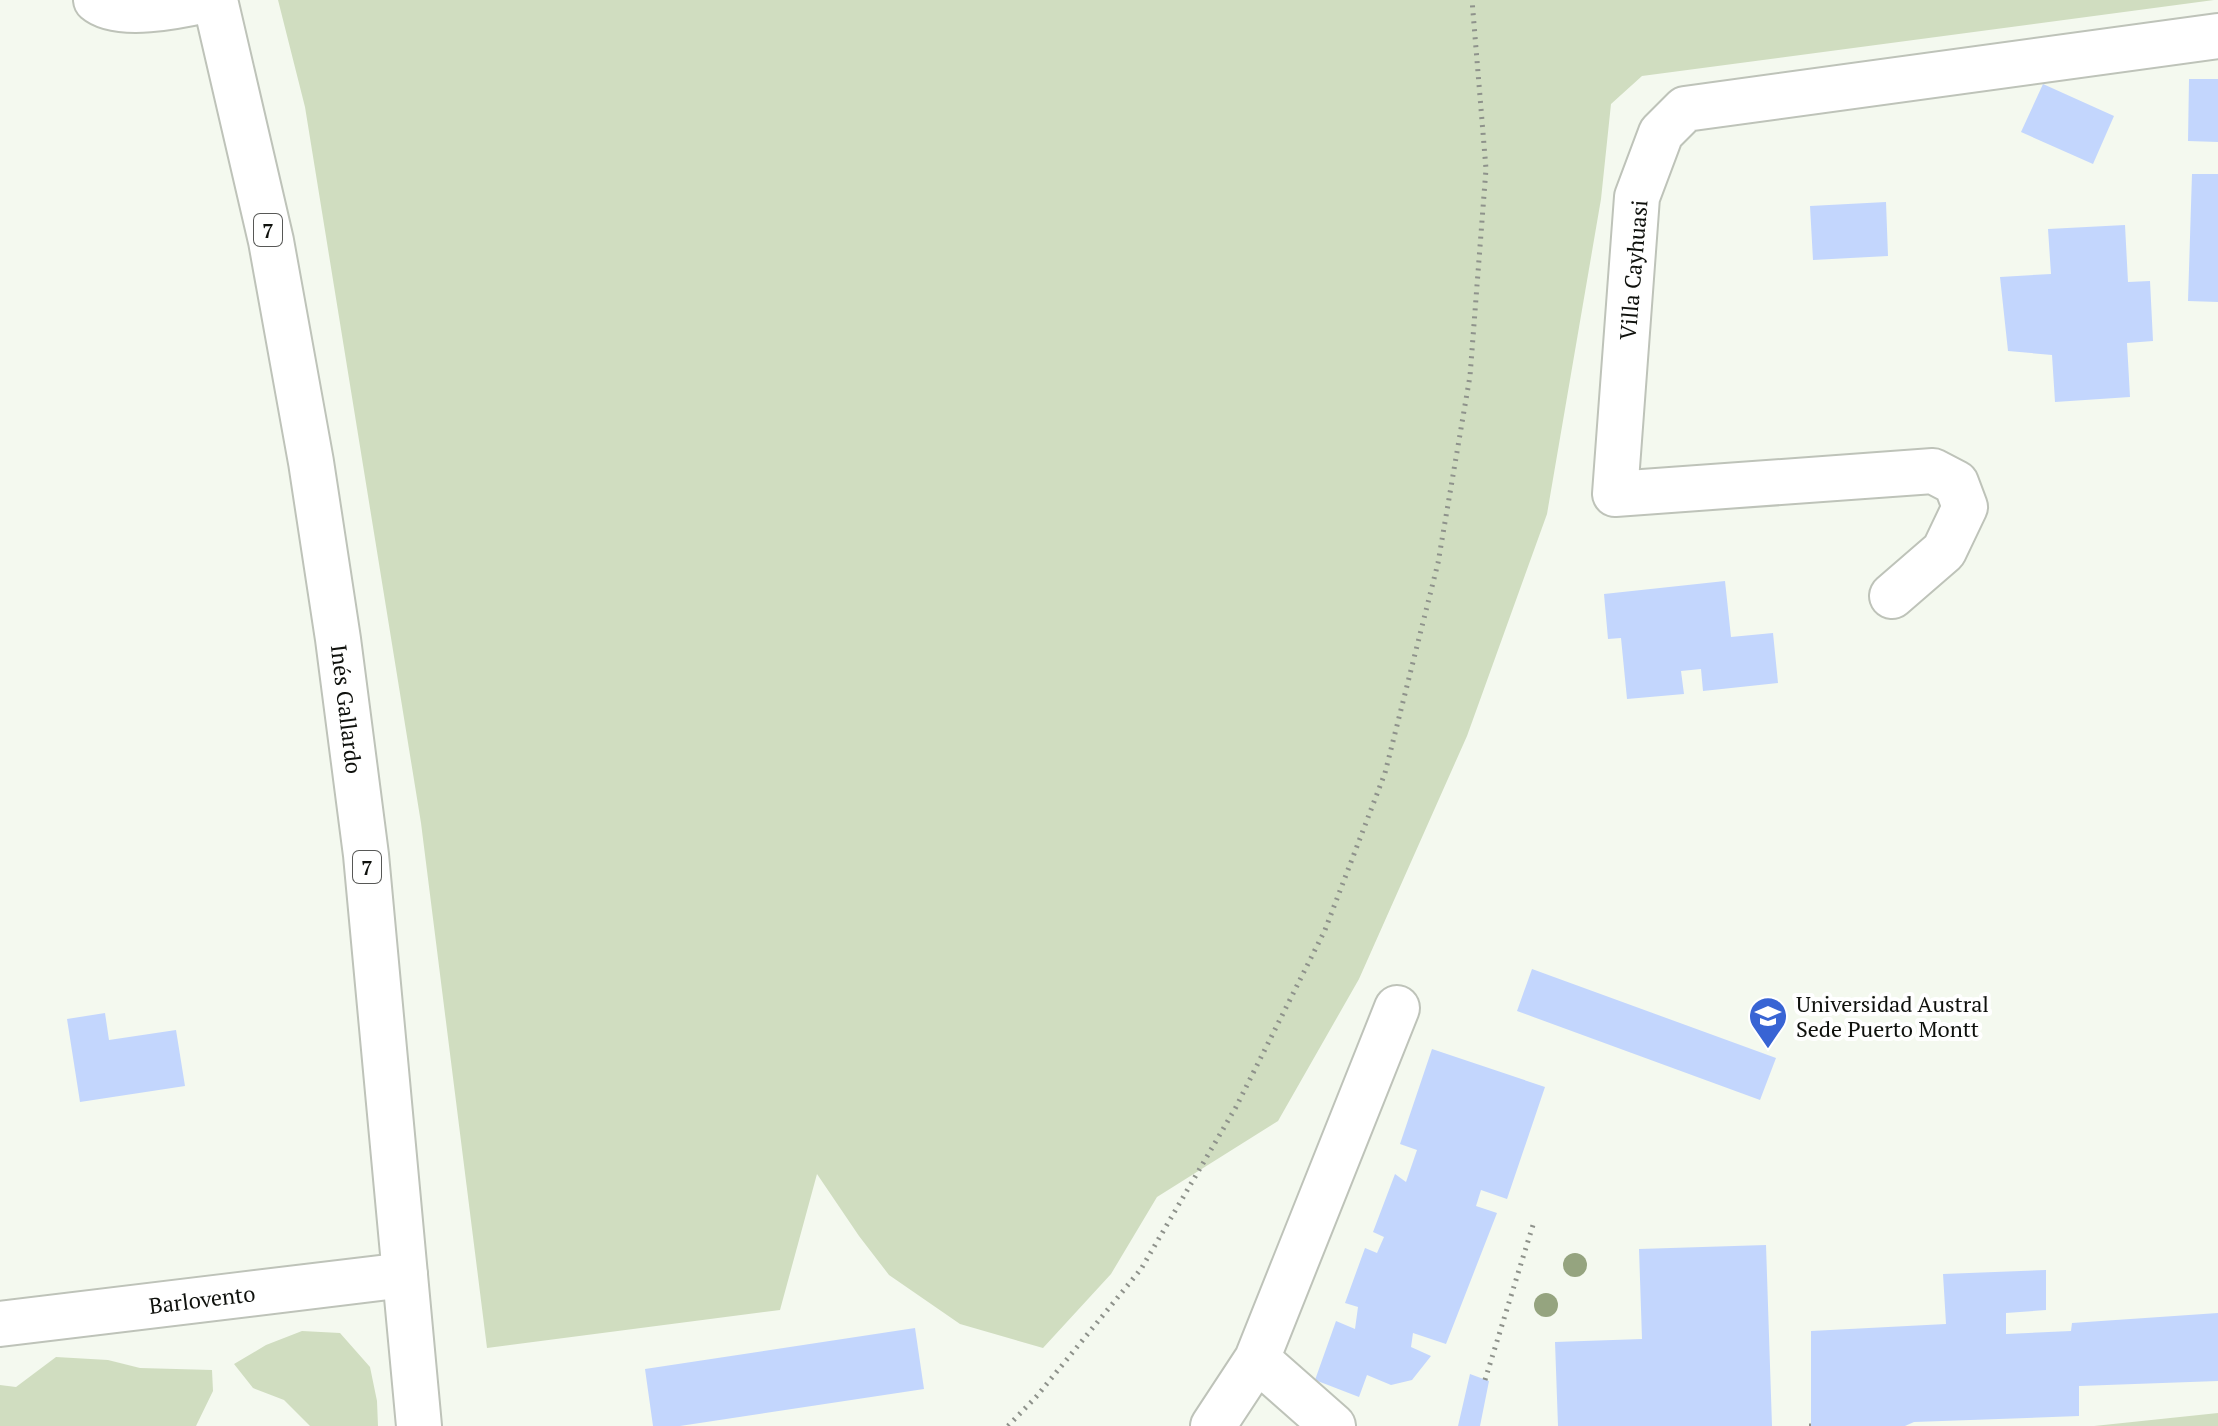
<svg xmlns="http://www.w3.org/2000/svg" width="2218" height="1426" viewBox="0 0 2218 1426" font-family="'PT Serif',serif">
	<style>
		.green { fill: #d0ddc0 }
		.building { fill: #c3d6fd }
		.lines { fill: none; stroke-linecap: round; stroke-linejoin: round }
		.minor-casing { stroke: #bec3b9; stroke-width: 48 }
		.highway-casing { stroke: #bec3b9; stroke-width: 48 }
		.path { stroke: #8e928b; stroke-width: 5; stroke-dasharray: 2 6; stroke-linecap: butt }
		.minor { stroke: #fff; stroke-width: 44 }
		.highway { stroke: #fff; stroke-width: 44 }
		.tree { fill: #95a47f }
		.labels { text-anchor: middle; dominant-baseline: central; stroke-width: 8; stroke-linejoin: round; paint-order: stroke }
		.shield { fill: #fff; stroke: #575856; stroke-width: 2 }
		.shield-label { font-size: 20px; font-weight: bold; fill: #0f110d }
		.street-label { font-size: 22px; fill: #0f110d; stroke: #fff }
		.poi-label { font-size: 22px; fill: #0f110d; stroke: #fff; text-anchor: start }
	</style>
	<rect width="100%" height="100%" fill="#f4f9ef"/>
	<path class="green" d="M278,0H2214L1642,76L1611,104L1601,199L1547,514L1467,736L1359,979L1278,1121L1157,1197L1111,1274L1043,1348L960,1324L889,1275L859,1236L817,1174L780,1310L487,1348L421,823L305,107Z
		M302,1331L340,1333L370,1367L377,1401L378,1426H310L284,1400L253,1388L234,1364L266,1345Z
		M56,1357L108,1360L140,1368L212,1370L213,1391L196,1426H0V1385L16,1387Z
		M2218,1413V1426H2094Z"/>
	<path class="building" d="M2189,79H2218V142L2188,141Z
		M2043,84L2114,116L2093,164L2021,132Z
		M2192,174H2218V302L2188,301Z
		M1886,202L1888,256L1813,260L1810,206Z
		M2125,225L2128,282L2150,281L2153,341L2127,343L2130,397L2055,402L2052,355L2008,351L2000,277L2051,274L2048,229Z
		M1725,581L1731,637L1773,633L1778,683L1703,691L1701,669L1681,671L1684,694L1627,699L1621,638L1608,639L1604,594Z
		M1532,969L1776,1058L1760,1100L1517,1011Z
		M105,1013L109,1040L176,1030L185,1086L80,1102L67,1019Z
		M1432,1049L1545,1087L1507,1199L1481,1190L1476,1206L1497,1213L1446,1344L1413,1333L1411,1347L1431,1356L1412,1380L1391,1385L1367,1375L1359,1397L1315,1380L1336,1321L1355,1329L1358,1307L1345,1303L1365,1248L1377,1253L1384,1237L1373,1232L1395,1174L1406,1182L1417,1150L1400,1144Z
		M1766,1245L1772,1426H1558L1555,1342L1642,1339L1639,1249Z
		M2046,1270V1310L2006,1313V1334L2071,1331L2072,1323L2218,1313V1381L2079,1386V1416L1914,1422L1905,1426H1811V1331L1946,1324L1943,1274Z
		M915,1328L924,1389L680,1426H653L645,1369Z
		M1470,1374L1489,1381L1480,1426H1458Z"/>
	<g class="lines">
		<defs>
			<path id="minor" d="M96,0C118,19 179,6 206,0
				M1892,596L1944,551L1965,507L1956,483L1933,471L1615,494L1637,197L1661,133L1685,109L2218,36
				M0,1324L405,1275
				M1257,1359L1333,1426
				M1213,1426L1257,1359L1397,1008"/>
			<path id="highway" d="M215,0L271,241L311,462L338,639L366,855L419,1426"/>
		</defs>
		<use href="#minor" class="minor-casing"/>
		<use href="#highway" class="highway-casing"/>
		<path class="path" d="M1485,1380L1533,1225
			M1008,1426L1036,1397L1141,1269L1236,1107L1325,930L1385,773L1438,563L1470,376L1486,169L1472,0
			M1809,1426H1811"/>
		<use href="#minor" class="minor"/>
		<use href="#highway" class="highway"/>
	</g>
	<g class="tree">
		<circle cx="1575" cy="1265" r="12"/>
		<circle cx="1546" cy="1305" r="12"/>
	</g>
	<defs>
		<symbol id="university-pin" viewBox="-11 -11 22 30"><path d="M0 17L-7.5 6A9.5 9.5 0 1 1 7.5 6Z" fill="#3864d4" stroke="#fff"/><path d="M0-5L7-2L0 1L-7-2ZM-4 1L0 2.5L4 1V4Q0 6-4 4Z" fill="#fff"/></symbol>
	</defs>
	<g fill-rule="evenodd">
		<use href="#university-pin" x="1746" y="994" width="44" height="60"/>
	</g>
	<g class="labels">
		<g class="shield">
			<rect x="254" y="214" width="28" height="32" rx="6"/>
			<rect x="353" y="851" width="28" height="32" rx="6"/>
		</g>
		<g class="shield-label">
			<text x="268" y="230">7</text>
			<text x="367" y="867">7</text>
		</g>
		<g class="street-label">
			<text transform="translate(1633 270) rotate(-85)">Villa Cayhuasi</text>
			<text transform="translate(347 709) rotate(83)">Inés Gallardo</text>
			<text transform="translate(202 1299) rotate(-7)">Barlovento</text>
		</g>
		<g class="poi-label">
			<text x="1796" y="1003">Universidad Austral<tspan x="1796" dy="25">Sede Puerto Montt</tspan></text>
		</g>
	</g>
</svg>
